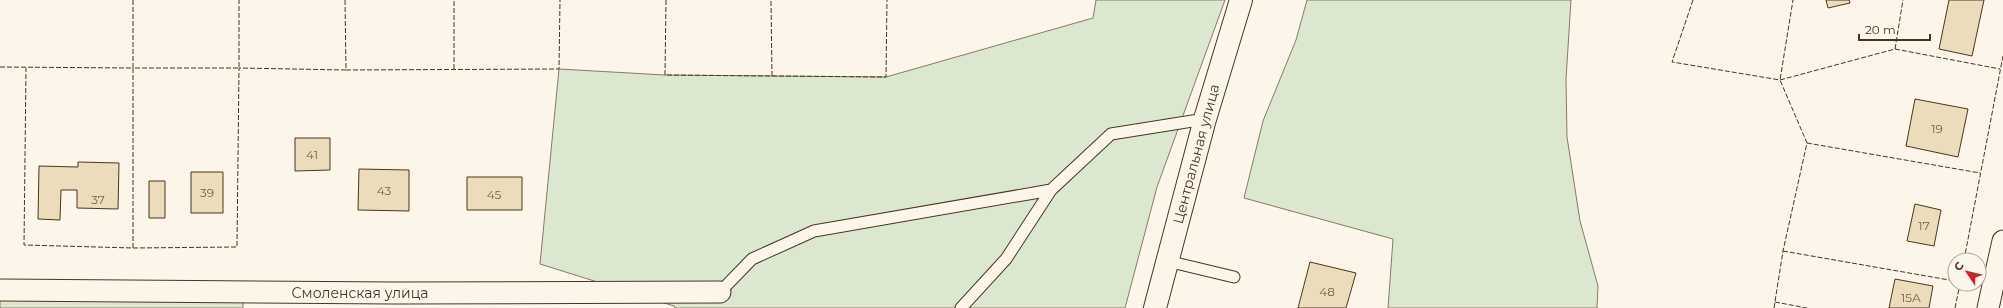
<svg xmlns="http://www.w3.org/2000/svg" width="2003" height="308" viewBox="0 0 2003 308" font-family="Montserrat,sans-serif">
	<style>
		.green { fill: #dce7d0; stroke: #887966 }
		.building { fill: #ecdcbc; stroke: #4a3520 }
		.lines { fill: none; stroke-linecap: round; stroke-linejoin: round }
		.service-casing { stroke: #4a3520; stroke-width: 13 }
		.minor-casing { stroke: #4a3520; stroke-width: 23 }
		.tertiary-casing { stroke: #4a3520; stroke-width: 24 }
		.service { stroke: #fbf6e9; stroke-width: 11 }
		.minor { stroke: #fbf6e9; stroke-width: 21 }
		.tertiary { stroke: #fbf6e9; stroke-width: 22 }
		.fence { stroke: #4a3520; stroke-width: 1; stroke-dasharray: 5 2; stroke-linecap: butt }
		.labels { text-anchor: middle; dominant-baseline: central; stroke-width: 3; stroke-linejoin: round; paint-order: stroke }
		.number-label { font-size: 12px; fill: #725f47 }
		.street-label { font-size: 14px; fill: #4a3520; stroke: #fbf6e9 }
	</style>
	<rect width="100%" height="100%" fill="#fbf6e9"/>
	<path class="green" d="M1096,0H1225L1157,187L1125,308H675L674,306L540,264L559,69L665,75L886,77L1093,18Z
		M1307,0H1571L1566,79L1567,137L1580,221L1598,286L1597,308H1388L1393,239L1244,198L1263,121L1296,40Z
		M0,300L243,301V308H0Z"/>
	<path class="building" d="M1826,0H1849L1850,3L1828,8Z
		M1949,0H1984L1972,56L1939,49Z
		M1915,99L1968,109L1958,157L1906,146Z
		M295,138H330V170L295,171Z
		M78,162L119,163L118,209L77,208V190H61L60,220L38,219L39,166L78,167Z
		M359,169L409,170V211L358,210Z
		M191,172H223V213H191Z
		M467,177H522V210H467Z
		M149,181H165V218H149Z
		M1915,204L1941,210L1934,246L1907,241Z
		M1310,262L1356,273L1346,308H1298Z
		M1895,279L1933,286L1929,308H1889Z"/>
	<g class="lines">
		<defs>
			<path id="service" d="M1167,261L1234,277
				M720,292L752,259L814,231L1051,190L1111,134L1205,119
				M961,308L1006,259L1051,190"/>
			<path id="minor" d="M0,290L394,293L720,292
				M1988,308L2003,241"/>
			<path id="tertiary" d="M1155,308L1205,119L1241,0"/>
		</defs>
		<use href="#service" class="service-casing"/>
		<use href="#minor" class="minor-casing"/>
		<use href="#tertiary" class="tertiary-casing"/>
		<use href="#service" class="service"/>
		<use href="#minor" class="minor"/>
		<use href="#tertiary" class="tertiary"/>
		<path class="fence" d="M133,0V68H239V0
			M666,0L665,75L772,76L771,0
			M1693,0L1672,62L1780,80L1895,49L2000,69
			M1895,49L1903,0
			M0,67L133,68V248L24,245L26,68
			M454,69V0
			M346,70L559,69L560,0
			M772,76L886,77L887,0
			M1807,143L1980,173
			M133,248L237,247L239,68L346,70L345,0
			M1783,251L1955,281
			M1964,260L2003,56
			M1775,302L1807,308
			M1774,308L1783,251L1807,143L1780,80L1793,0
			M1955,308L1960,284"/>
	</g>
	<g class="labels">
		<g class="number-label">
			<text x="1937" y="128">19</text>
			<text x="312" y="154">41</text>
			<text x="384" y="190">43</text>
			<text x="207" y="192">39</text>
			<text x="494" y="194">45</text>
			<text x="98" y="199">37</text>
			<text x="1924" y="225">17</text>
			<text x="1327" y="291">48</text>
			<text x="1911" y="297">15А</text>
		</g>
		<g class="street-label">
			<text transform="translate(1196 154) rotate(-75)">Центральная улица</text>
			<text x="360" y="293">Смоленская улица</text>
		</g>
	</g>
	<g transform="translate(1967 272) rotate(305)"><circle r="19" fill="#fbf6e9" stroke="#b4a999"/>
	<path d="M0-3L7 15L0 10L-7 15Z" fill="#c62828"/>
	<text y="-6" font-size="11" font-weight="bold" text-anchor="middle" fill="#4a3520">С</text>
	</g>
	<path d="M1859 34v6h71v-6" fill="none" stroke="#4a3520" stroke-width="2"/>
	<text x="1865" y="34" font-size="12" fill="#4a3520" stroke="#fbf6e9" stroke-width="3" paint-order="stroke">20 m</text>
</svg>
